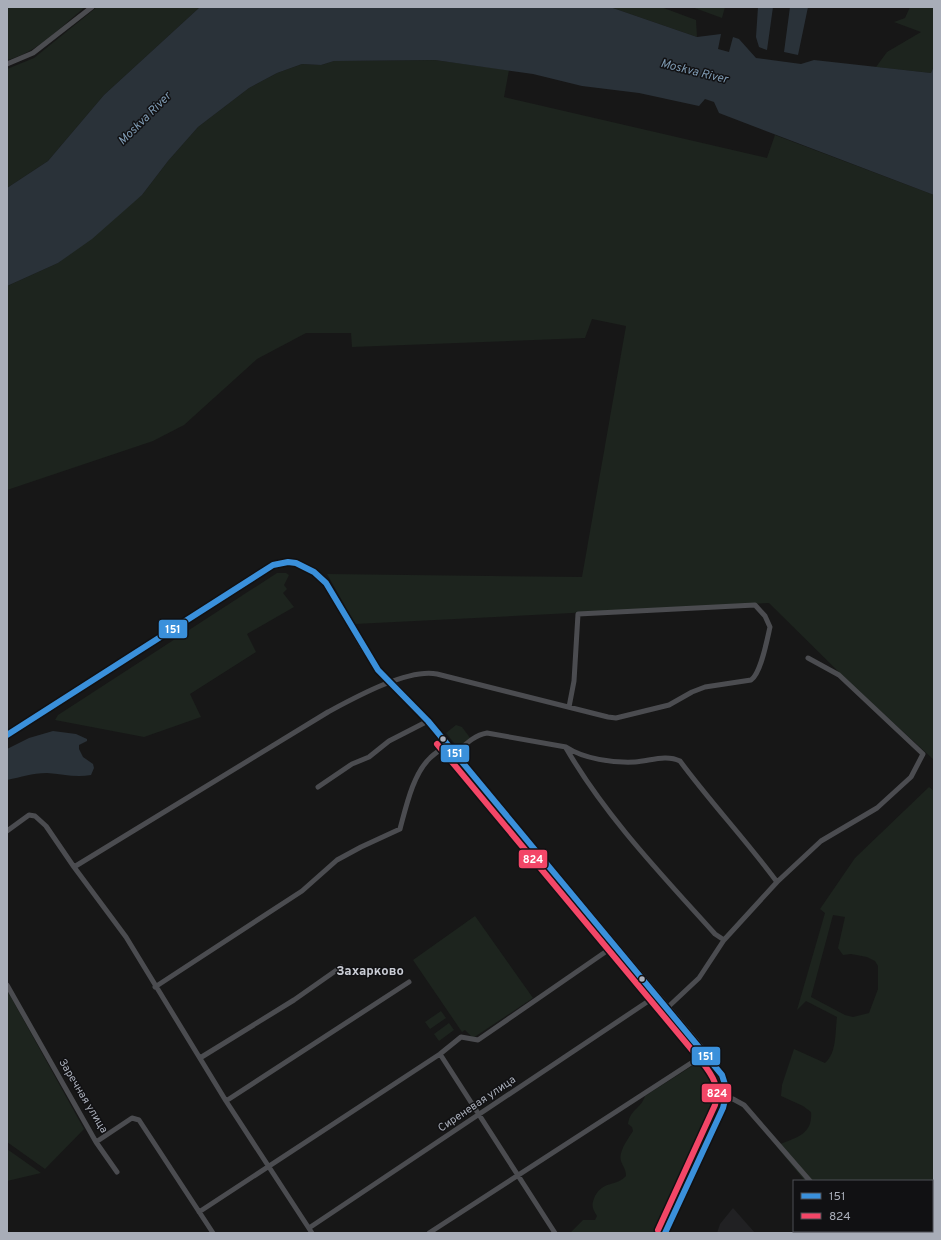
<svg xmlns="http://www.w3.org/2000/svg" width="941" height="1240" viewBox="0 0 941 1240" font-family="Overpass,sans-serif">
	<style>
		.built { fill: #212123 }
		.green { fill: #1d241e; fill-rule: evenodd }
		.water { fill: #2a3239 }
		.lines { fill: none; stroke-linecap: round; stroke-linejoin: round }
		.street { stroke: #4b4c50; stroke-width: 5 }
		.secondary { stroke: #4a4a4e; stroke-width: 7 }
		.bus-1-casing { stroke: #111113; stroke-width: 9 }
		.bus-2-casing { stroke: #111113; stroke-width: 9 }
		.bus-1 { stroke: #3a90db; stroke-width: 6 }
		.bus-2 { stroke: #f34667; stroke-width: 6 }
		.bus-dot { fill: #a8adb8; stroke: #111113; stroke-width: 1.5 }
		.labels { text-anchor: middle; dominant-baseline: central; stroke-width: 3; stroke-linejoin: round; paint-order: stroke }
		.street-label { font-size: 11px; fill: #a8adb8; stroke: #111113 }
		.water-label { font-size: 12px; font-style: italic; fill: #7f9bb3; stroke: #111113 }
		.quarter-label { font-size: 13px; font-weight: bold; fill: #c9ccd4; stroke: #111113 }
		.line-badge { stroke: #111113; stroke-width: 1.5 }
		.badge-label { font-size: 11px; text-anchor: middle; font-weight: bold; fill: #fff }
	</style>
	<rect width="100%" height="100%" fill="#171717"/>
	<path class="built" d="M733,1208L755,1233H717L720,1224Z"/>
	<path class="green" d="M7,7H85C62,26 37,53 7,60Z
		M97,7H200L104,95L48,161L7,188V69L34,58Z
		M610,7H661L696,20L697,37Z
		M692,7H725L722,18Z
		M910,7H934V66L931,73L876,67L887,52L921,32L894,22L905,18Z
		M435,60L509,70L504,97L767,158L775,135L934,195V760L853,686L769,603L355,624L327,574L582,577L626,326L592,319L585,338L352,347L351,333H306L257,359L184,425L153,441L7,490V286L58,263L142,195L168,161L198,127L249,88L277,73L302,64L321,65L334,61Z
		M277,573H286L289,575L284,585L287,589L283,593L294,607L247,634L256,652L190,694L201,717L144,737L55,720L58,715Z
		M456,725L462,727L471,739L458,748L446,733Z
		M929,787L934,791V1233H847L845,1231H932V1181H805L776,1146C794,1138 813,1136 811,1112L803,1106L781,1096L782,1085L794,1049L825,1063C837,1053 835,1032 837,1017L806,1001L797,1010L825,913L820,909L855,858ZM833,915L845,917L838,948L843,955L851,954L867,957L875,961L878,966V989L869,1013L853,1017L845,1015L811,997Z
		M475,916L533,998L473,1038L465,1030L462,1032L413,960Z
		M7,990L84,1129L45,1169L7,1142Z
		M441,1011L446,1018L430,1029L425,1022Z
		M449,1023L454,1030L439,1041L434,1034Z
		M700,1061L701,1063H707C718,1076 722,1081 723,1099L661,1233H570L583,1220H595L597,1216C592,1208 591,1205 595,1196C604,1180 616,1187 626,1176C626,1169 623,1167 621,1161C618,1152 628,1139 633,1131L632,1127L628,1124C630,1109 641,1109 645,1096Z
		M7,1149L41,1173L7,1181Z"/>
	<path class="water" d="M200,7H610L697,37L721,34L718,49L729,52L733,37L739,39L756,58L801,64L814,60L931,73L934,66V195L719,113L714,102L705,99L699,106L639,93L582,86L533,74L435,60L334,61L321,65L302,64L277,73L249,88L198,127L168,161L142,195L92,239L58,263L7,286V188L48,161L104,95Z
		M758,7H773L767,50L759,47L756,37Z
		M790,7H808L798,55L784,52Z
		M53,731L76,734L87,739V741L79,745V749L83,757L93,764L94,768L91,775C76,778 62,774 47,773C31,773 22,777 7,780V749L29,738Z"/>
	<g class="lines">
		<path class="street" d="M7,64L33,53L92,7
			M7,735L259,572C268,568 277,562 287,562C294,562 301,565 307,568C332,582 339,606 352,629C362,648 375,669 392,683
			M566,748C606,817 662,875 715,934L724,940
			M455,754C465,745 474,735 487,733L566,747C584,759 613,763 635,762C650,761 666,754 680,761C711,803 746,840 777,882
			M318,787L352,764L369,757L389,741L428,721
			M7,831L29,815L35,816L46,826L74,867L126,937L226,1101L312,1233
			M74,867L328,712C354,698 408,668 437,674L608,717L616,718L669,705L692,692L705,687L751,680C761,673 767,640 770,627L765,616L755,605L578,614L574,681L569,707
			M7,985L96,1142L132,1118L139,1120L213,1233
			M155,987L302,891L337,860L361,847L400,829C406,807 413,774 430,758C435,753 442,749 447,744
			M667,1008L699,978L724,940L777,882L821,841L877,808L911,777L923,754L839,675L808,658
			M440,1054L555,1233
			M200,1058L294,1000L341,967
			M726,1098L733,1099L744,1105L810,1181
			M226,1101L409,982
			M96,1142L117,1172
			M199,1212L440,1054L461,1037L478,1040L614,946
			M309,1228L656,996
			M850,1231L852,1233
			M429,1233L705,1054"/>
		<path class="secondary" d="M392,683L428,721L696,1042C712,1062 733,1080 723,1108L665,1233"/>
		<defs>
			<path id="bus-1" d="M7,735L273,565L288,562L296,563L314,572L326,583L378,670L428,721L722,1075L727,1091L723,1108L665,1233"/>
			<path id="bus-2" d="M437,744L702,1062C713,1076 720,1087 715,1105L658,1230"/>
		</defs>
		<use href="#bus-1" class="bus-1-casing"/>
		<use href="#bus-2" class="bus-2-casing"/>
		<use href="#bus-1" class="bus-1"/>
		<use href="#bus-2" class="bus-2"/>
	</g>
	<g class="bus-dot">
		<circle cx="443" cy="739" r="3.5"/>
		<circle cx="642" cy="979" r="3.5"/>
	</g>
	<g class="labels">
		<g class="street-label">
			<text transform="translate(83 1096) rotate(59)">Заречная улица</text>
			<text transform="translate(477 1104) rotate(-34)">Сиреневая улица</text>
		</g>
		<g class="water-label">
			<text transform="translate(694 72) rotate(14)">Moskva River</text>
			<text transform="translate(145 119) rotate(-45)">Moskva River</text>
		</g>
		<g class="quarter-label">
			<text x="370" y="972">Захарково</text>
		</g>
	</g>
	<g class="line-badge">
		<rect x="158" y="619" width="30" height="20" rx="4" fill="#3a90db"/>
		<rect x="440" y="744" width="30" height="19" rx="4" fill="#3a90db"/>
		<rect x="518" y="849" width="30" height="20" rx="4" fill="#f34667"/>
		<rect x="691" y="1046" width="30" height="20" rx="4" fill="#3a90db"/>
		<rect x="701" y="1083" width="31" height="20" rx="4" fill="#f34667"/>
	</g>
	<g class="badge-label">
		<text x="173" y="633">151</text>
		<text x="455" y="757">151</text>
		<text x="533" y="863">824</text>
		<text x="706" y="1060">151</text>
		<text x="717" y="1097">824</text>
	</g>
	<rect width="941" height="1240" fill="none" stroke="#a8adb8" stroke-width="16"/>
	<rect x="793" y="1180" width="140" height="52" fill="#111113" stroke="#4d4f55"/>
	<rect x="801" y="1193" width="20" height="6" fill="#3a90db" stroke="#4d4f55"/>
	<text x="829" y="1200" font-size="12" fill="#a8adb8">151</text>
	<rect x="801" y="1213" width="20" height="6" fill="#f34667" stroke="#4d4f55"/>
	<text x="829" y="1220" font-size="12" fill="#a8adb8">824</text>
</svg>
